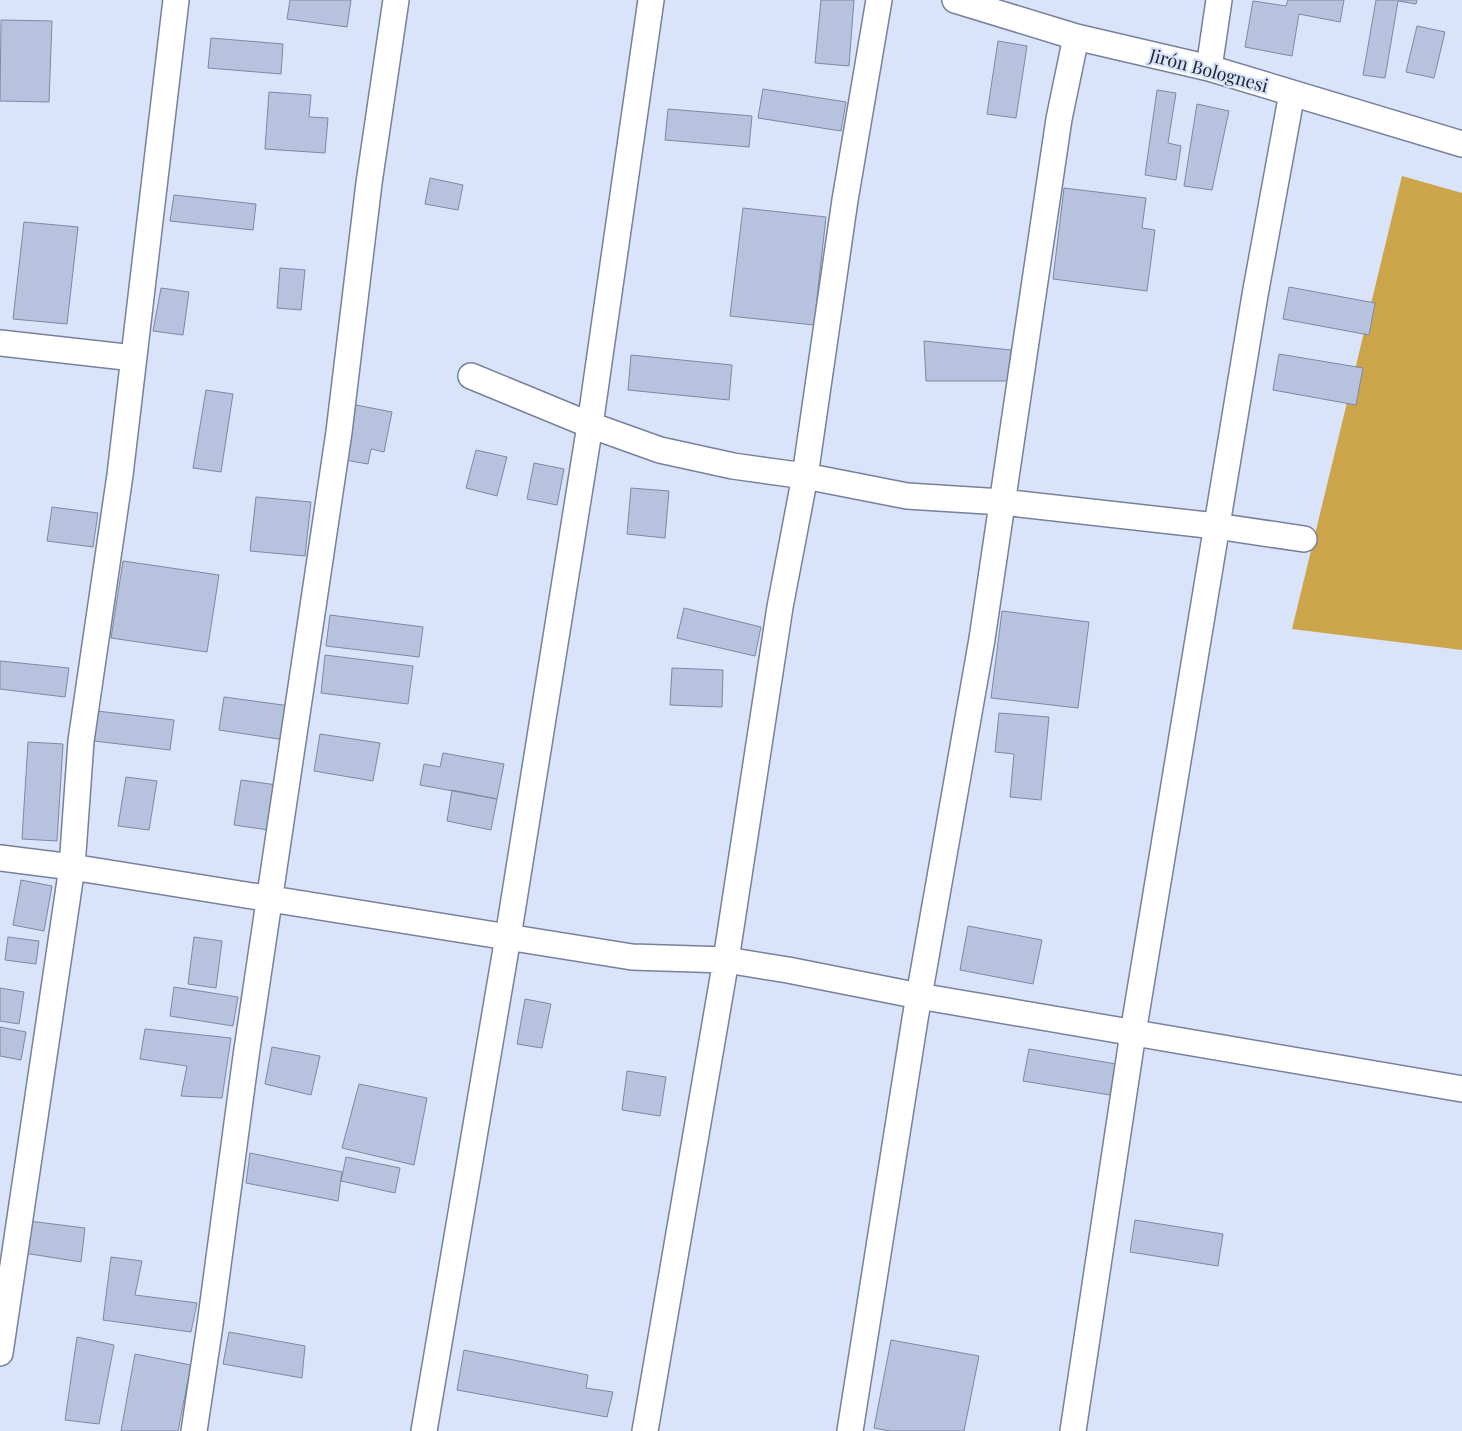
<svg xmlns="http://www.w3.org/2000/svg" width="1462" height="1431" viewBox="0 0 1462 1431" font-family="'Playfair Display',serif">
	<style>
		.forest { fill: #cca449 }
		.building { fill: #b7c2df; stroke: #7e88a2 }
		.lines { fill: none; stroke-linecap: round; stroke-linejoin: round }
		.minor-casing { stroke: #77819b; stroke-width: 28 }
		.minor { stroke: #fff; stroke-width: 25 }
		.labels { text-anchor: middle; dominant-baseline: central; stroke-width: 4.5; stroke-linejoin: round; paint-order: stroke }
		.street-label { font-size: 18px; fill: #242833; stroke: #d9e3fa }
	</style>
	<rect width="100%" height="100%" fill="#d9e3fa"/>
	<path class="forest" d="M1402,176L1462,193V650L1292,629Z"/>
	<path class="building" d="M290,0H351L347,27L287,19Z
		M821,0H854L849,66L815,63Z
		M1288,0H1344L1340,22L1299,14L1292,56L1245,47L1253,1L1286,6Z
		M1376,0H1417L1416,4L1398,1L1385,78L1363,75Z
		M1,20L52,21L49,102L0,101Z
		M1417,26L1445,32L1434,78L1406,72Z
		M211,38L283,44L281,74L208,68Z
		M998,41L1027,46L1016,118L987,114Z
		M763,89L846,102L841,131L758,118Z
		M1157,90L1176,93L1168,143L1181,146L1176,180L1145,175Z
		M269,92L311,95L309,117L328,118L325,153L265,149Z
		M1197,104L1229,111L1212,190L1184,186Z
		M668,109L752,116L749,147L665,140Z
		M430,178L463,185L458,210L425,204Z
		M1064,188L1146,198L1142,228L1155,230L1147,291L1053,279Z
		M174,195L256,204L253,230L170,221Z
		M743,208L826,217L814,325L730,316Z
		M24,222L78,227L67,324L13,319Z
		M280,268L305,270L301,310L277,308Z
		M1289,287L1375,303L1369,335L1283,319Z
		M161,288L189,292L183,335L153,331Z
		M924,341L1011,350L1008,381H926Z
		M1279,354L1363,368L1356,405L1273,390Z
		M631,355L732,365L729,400L628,390Z
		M206,390L233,394L221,472L193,468Z
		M356,405L392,412L384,452L371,449L368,464L345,460Z
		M476,450L507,457L497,496L466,488Z
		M534,463L564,469L557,505L527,499Z
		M631,488L669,491L665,538L627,534Z
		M256,497L311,502L305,556L250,551Z
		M52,507L98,513L93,547L47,541Z
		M123,561L219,575L207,652L111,638Z
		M684,608L761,627L755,656L677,638Z
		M1002,611L1089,622L1078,708L991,698Z
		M330,615L423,627L419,657L326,646Z
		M325,655L413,666L408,704L321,693Z
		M0,661L69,668L65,697L0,689Z
		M672,668L723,670L722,707L670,705Z
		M224,697L290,706L285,740L219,730Z
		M97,711L174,720L170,750L94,741Z
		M999,713L1049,717L1041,800L1010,797L1014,754L995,752Z
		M320,734L380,743L373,781L314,771Z
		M28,742L63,744L57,841L22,839Z
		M443,753L504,764L497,799L420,785L424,764L440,767Z
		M126,777L157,781L149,830L118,826Z
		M241,780L277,785L269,830L234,825Z
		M452,790L497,799L491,830L447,821Z
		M21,880L52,886L44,931L13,925Z
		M968,926L1042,940L1033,984L960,970Z
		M8,937L39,941L36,964L5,960Z
		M194,937L222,941L216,988L188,984Z
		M174,987L238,997L233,1026L170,1016Z
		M0,988L24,992L19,1024L0,1021Z
		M525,999L551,1004L542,1048L517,1044Z
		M0,1027L26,1032L21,1060L0,1056Z
		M145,1029L231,1038L222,1098L181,1096L187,1066L140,1059Z
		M272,1047L320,1056L311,1095L265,1084Z
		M1029,1049L1116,1064L1110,1095L1023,1081Z
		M627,1071L666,1077L660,1116L622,1110Z
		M359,1084L427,1098L414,1165L342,1148Z
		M250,1153L342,1172L338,1201L246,1183Z
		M346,1157L400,1168L395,1193L341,1181Z
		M1135,1220L1223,1234L1218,1266L1130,1252Z
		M29,1221L85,1228L81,1262L24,1253Z
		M111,1257L142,1261L135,1295L197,1303L191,1332L103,1320Z
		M229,1332L305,1346L302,1378L223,1364Z
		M77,1337L114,1345L99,1424L65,1420Z
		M891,1340L979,1356L964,1431H890L874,1428Z
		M464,1350L588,1375L586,1388L613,1392L607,1417L457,1390Z
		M135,1354L191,1365L178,1431H121Z"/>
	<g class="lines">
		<defs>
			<path id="minor" d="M955,0L1076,37L1209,68L1462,144
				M1209,68L1219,0
				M0,343L134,358
				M471,376L590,425L660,450L733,466L805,476L907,496L1002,502L1216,526L1304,539
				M0,858L72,867L632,957L726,960L788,970L919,996L1462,1089
				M0,1353L72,867L81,741L120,475L176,0
				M194,1431L210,1325L246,1056L339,432L369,183L396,0
				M424,1431L508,937L590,425L651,0
				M645,1431L726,960L780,607L805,476L845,200L879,0
				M850,1431L915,1019L982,639L1059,119L1076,37
				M1073,1431L1133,1033L1255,295L1292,93"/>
		</defs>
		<use href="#minor" class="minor-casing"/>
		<use href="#minor" class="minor"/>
	</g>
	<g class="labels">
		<g class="street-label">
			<text transform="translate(1209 70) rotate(15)">Jirón Bolognesi</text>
		</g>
	</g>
</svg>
